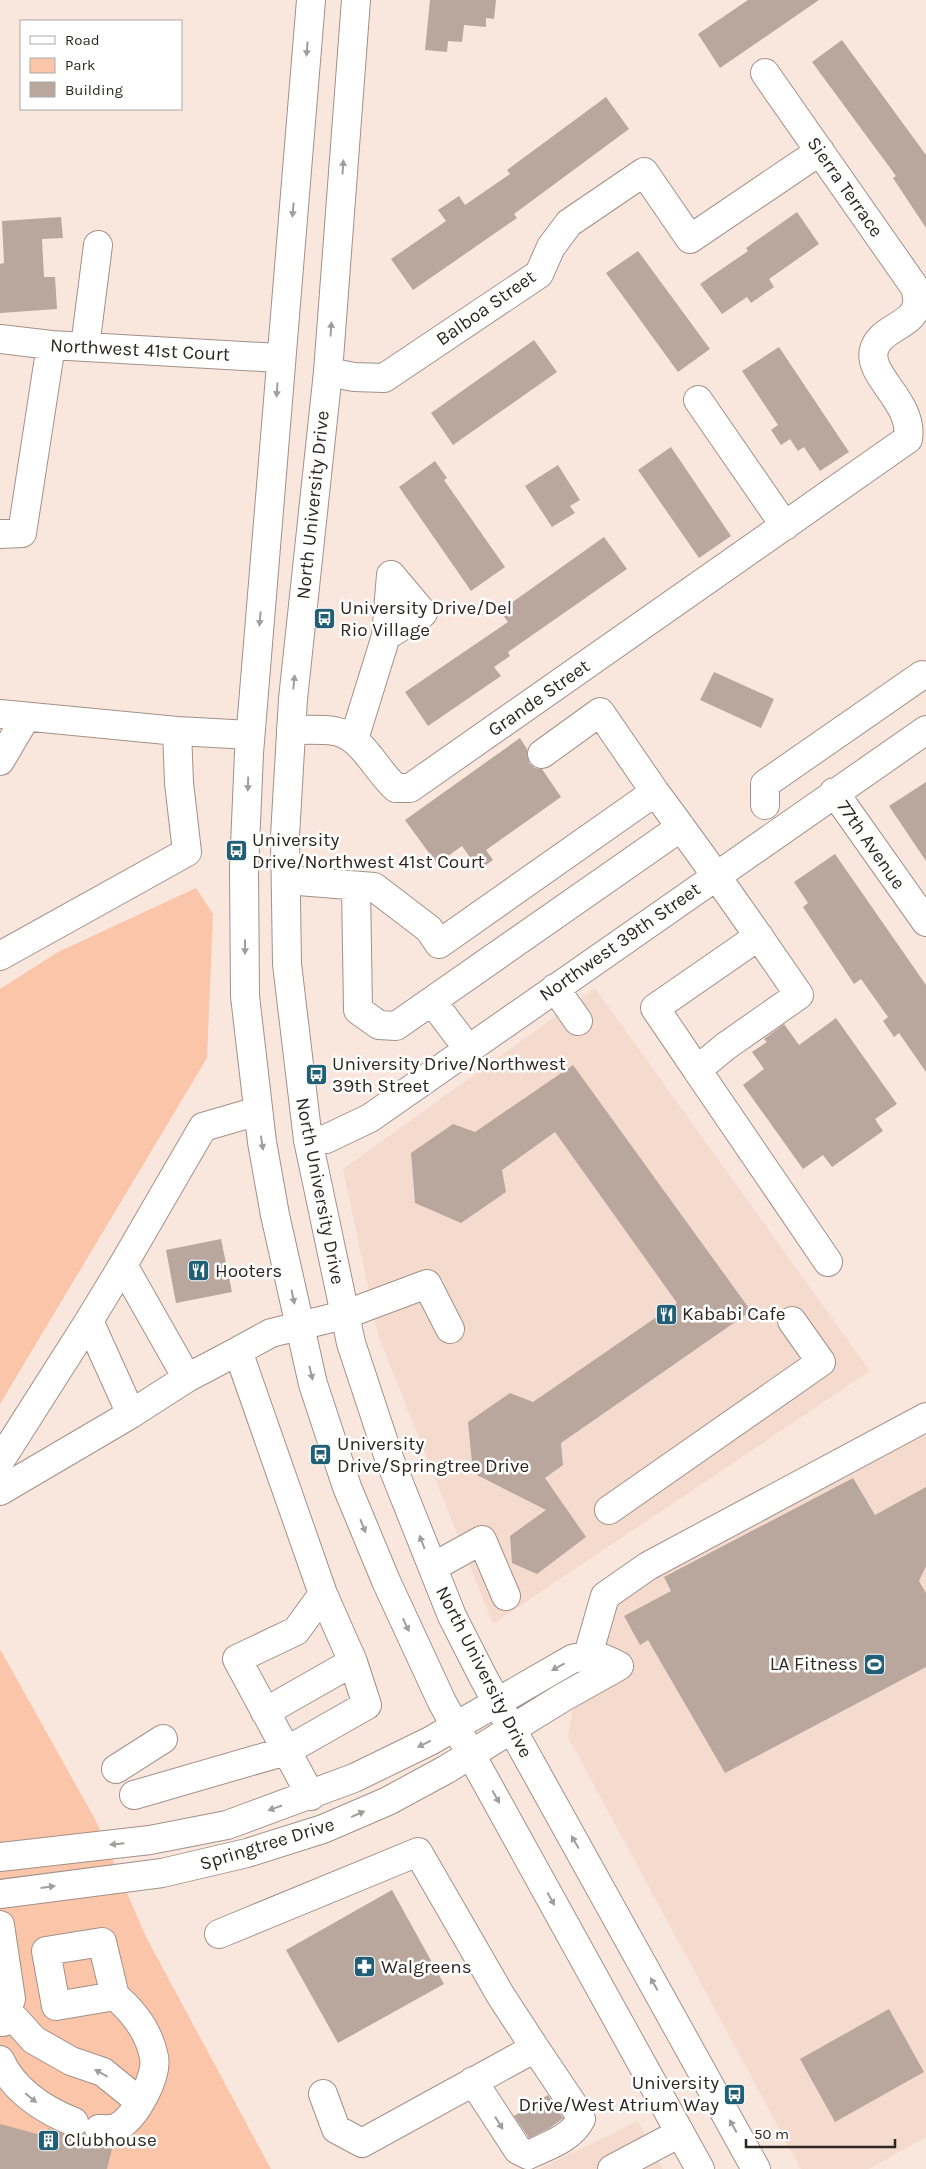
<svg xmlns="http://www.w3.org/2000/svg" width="926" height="2169" viewBox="0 0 926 2169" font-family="Karla,sans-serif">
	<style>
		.built { fill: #f5dbce }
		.green { fill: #fac5a9 }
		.building { fill: #b9a79e }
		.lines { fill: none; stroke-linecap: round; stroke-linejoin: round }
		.minor-casing { stroke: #a29188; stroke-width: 30 }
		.major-casing { stroke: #a29188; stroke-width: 30 }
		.minor { stroke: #fff; stroke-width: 28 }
		.major { stroke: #fff; stroke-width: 28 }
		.oneway { fill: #a09e9c }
		.labels { text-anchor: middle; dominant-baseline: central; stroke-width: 5; stroke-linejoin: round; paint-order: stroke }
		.street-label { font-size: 19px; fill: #2d2723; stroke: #fff }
		.poi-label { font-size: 19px; fill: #2d2723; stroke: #fff; text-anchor: start }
	</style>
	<rect width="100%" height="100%" fill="#f9e7dd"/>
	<path class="built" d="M595,988L870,1371L493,1624L378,1335L343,1169Z
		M926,1406V2137L869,2169H801L568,1737L592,1587Z
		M638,2121L663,2169H539Z"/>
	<path class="green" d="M196,888L213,914L207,1058L0,1404V989L58,952Z
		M0,1649L96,1821L146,1937L271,2169H0Z"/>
	<path class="building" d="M430,0H496L494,19L486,18V27L464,25L462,42L448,41L447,52L425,50Z
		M748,0H819L720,68L698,34Z
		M842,40L926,155V228L893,178L896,176L812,62Z
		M606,97L629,129L514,214L517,218L413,290L391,259L446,221L438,210L459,196L465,205L510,174L507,170Z
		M797,212L819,244L769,279L774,287L751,303L747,297L722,314L700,284L748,251L746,248Z
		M61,217L63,238L42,239L44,277H55L57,309L0,313V264L4,263L2,221Z
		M638,251L710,349L678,372L606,273Z
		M534,340L557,372L453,445L431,413Z
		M779,347L849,452L820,471L804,447L798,451L790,439L781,445L771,430L778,425L742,371Z
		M671,447L731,536L699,558L638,470Z
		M435,461L447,478L444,480L505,567L471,591L399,487Z
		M558,465L580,500L570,506L575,513L552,527L525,486Z
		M604,537L627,569L508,652L510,656L494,667L501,676L428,726L405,692L508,622L500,611Z
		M714,672L774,699L761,728L700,700Z
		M520,738L527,749L529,763L535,768L542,769L561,797L486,850L493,860L479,870L462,846L437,864L405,820Z
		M926,782V861L889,806Z
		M835,854L926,985V1072L899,1033L894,1037L883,1021L888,1017L861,979L854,984L803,907L808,903L794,882Z
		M836,1018L897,1104L875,1119L883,1131L832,1167L823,1155L803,1169L743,1085L764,1069L752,1052L767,1042L764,1039L784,1024L799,1045Z
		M573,1065L751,1311L561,1443L563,1465L545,1478L586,1537L537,1574L512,1563L510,1536L546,1510L473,1473L468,1422L510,1393L533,1402L677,1303L555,1132L502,1170L506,1192L461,1223L415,1203L411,1153L453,1124L475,1132Z
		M221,1239L232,1292L176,1303L166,1250Z
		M853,1478L875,1515L926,1487V1566L919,1581L926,1593V1667L725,1773L648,1640L640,1645L624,1616L671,1591L664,1577Z
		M392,1890L444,1984L338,2043L286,1950Z
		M889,2009L924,2072L835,2122L800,2059Z
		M548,2095L563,2118L550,2128L529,2138L514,2116Z
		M0,2124L45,2136L48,2128L68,2136L76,2137L84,2133L91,2143L112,2149L107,2169H0Z"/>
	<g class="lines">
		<defs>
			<path id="minor" d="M0,339L51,345L279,358
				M85,347L98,245
				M328,372L354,377L384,378L539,274L551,247L569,223L644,172L690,239L820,151
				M698,400L785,526
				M0,534L22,533L51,345
				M386,636L423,613L391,575
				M0,714L177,731L250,735
				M291,730C305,730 321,729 334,731C362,735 376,771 396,788H410L908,439C914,402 867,376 874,350C879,328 914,326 917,304C918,300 916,294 916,289L765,73
				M354,739L386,636L391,575
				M542,754L600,712L655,792
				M0,761L26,717
				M834,792L926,922
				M765,805V784L922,675L926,676
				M286,880L374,887L429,929L439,944L655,792C705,859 752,926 799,995L726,1046L697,1070L655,1008L759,936
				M356,886L358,1010L379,1025L396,1026L681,827
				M0,956L187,852L179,783L177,731
				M555,988L578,1021
				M432,1001L468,1049
				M697,1070L828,1262
				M308,1140L326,1139L370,1118L926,730
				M123,1265L203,1127L258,1111
				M89,1321L123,1265L187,1378
				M0,1461L89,1321L131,1414
				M0,1491L131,1414L187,1378L238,1351
				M609,1510L821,1362L792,1321
				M433,1567L482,1540L506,1596
				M588,1655L605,1596L648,1566L926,1417
				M265,1712L353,1662L323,1594
				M116,1769L163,1739
				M134,1795L286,1751L367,1705L353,1662
				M311,1796L237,1659L296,1631L323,1594L238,1351L271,1333L344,1315L427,1284L450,1329
				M0,1857L150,1840L227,1825L354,1778L430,1741L572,1659C593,1653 601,1656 619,1666
				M0,1894L162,1873L247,1853L323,1829L388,1801L447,1769L562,1698L619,1666
				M0,1925L11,1999L3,2022
				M219,1934L418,1852L501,1996L535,2048L362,2143L336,2129L323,2094
				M14,2018L34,2040L71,2061L103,2072L140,2102
				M0,2060C14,2091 44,2110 74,2122
				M473,2081L518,2150L528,2155C547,2146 571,2139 581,2119L576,2109L535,2048
				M99,2129C106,2129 112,2130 118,2127C136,2117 158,2076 154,2057C149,2032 134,2012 115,1996L56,2006L46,1951L102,1942L115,1996
				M612,2169L680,2133"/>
			<path id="major" d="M311,0L249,753L244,869L245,996L262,1142L275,1215L313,1384L347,1487L386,1581L442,1702L700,2169
				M356,0L328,372L293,699L285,836L287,964L308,1140L351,1343L389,1458L452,1616L483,1677L756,2169"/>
		</defs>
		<use href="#minor" class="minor-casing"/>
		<use href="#major" class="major-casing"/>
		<use href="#minor" class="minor"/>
		<use href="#major" class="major"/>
	</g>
	<defs><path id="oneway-solid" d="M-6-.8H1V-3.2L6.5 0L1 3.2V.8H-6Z" transform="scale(1.25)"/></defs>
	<g class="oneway">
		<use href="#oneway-solid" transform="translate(307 49) rotate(94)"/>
		<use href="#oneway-solid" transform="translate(343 167) rotate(-86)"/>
		<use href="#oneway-solid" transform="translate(293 210) rotate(95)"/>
		<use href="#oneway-solid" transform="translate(331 329) rotate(-86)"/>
		<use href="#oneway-solid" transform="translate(277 390) rotate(94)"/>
		<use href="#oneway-solid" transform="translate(260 619) rotate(95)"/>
		<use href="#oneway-solid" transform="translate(294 682) rotate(-84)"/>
		<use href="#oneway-solid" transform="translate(248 784) rotate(92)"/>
		<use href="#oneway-solid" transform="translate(245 947) rotate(90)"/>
		<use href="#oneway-solid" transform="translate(262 1143) rotate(81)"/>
		<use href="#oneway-solid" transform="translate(293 1297) rotate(78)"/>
		<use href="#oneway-solid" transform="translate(311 1373) rotate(77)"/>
		<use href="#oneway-solid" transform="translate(363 1526) rotate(68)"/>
		<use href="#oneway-solid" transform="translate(422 1542) rotate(-111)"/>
		<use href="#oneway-solid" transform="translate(406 1625) rotate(65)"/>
		<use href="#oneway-solid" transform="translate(558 1667) rotate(151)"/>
		<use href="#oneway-solid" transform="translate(424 1744) rotate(154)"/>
		<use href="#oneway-solid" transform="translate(496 1797) rotate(61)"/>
		<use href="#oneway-solid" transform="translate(275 1808) rotate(161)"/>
		<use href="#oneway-solid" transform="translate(358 1814) rotate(-24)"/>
		<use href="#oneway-solid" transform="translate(575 1842) rotate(-120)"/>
		<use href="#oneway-solid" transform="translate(117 1844) rotate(174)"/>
		<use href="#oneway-solid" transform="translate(48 1887) rotate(-8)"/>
		<use href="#oneway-solid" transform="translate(551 1899) rotate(61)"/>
		<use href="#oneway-solid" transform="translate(654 1984) rotate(-119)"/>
		<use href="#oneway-solid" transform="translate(101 2073) rotate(-151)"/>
		<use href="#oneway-solid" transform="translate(31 2098) rotate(39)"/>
		<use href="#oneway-solid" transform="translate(499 2123) rotate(58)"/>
		<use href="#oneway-solid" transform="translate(733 2126) rotate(-119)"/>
	</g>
	<defs>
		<symbol id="bus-square" viewBox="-11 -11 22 22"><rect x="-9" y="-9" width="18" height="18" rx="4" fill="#205f75" stroke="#fff"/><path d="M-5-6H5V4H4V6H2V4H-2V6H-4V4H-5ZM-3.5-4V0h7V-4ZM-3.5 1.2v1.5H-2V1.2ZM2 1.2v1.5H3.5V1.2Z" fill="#fff"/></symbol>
		<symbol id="restaurant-square" viewBox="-11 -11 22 22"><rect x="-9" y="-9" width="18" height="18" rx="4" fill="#205f75" stroke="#fff"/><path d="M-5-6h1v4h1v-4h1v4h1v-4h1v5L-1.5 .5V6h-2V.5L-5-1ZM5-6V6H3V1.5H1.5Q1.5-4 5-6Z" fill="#fff"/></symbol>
		<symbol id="stadium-square" viewBox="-11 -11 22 22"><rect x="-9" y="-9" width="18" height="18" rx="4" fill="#205f75" stroke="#fff"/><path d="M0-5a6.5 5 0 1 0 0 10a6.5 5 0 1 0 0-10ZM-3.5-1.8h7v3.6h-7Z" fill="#fff"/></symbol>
		<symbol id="pharmacy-square" viewBox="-11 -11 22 22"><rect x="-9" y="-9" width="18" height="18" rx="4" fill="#205f75" stroke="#fff"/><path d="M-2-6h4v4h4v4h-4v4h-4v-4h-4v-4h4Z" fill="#fff"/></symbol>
		<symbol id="building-square" viewBox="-11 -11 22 22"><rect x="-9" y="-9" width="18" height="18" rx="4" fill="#205f75" stroke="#fff"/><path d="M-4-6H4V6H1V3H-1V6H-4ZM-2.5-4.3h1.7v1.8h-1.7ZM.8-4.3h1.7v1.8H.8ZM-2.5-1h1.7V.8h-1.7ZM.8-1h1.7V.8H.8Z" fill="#fff"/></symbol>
	</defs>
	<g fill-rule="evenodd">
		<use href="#bus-square" x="312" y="606" width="25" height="25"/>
		<use href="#bus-square" x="224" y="838" width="25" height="25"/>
		<use href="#bus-square" x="304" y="1062" width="25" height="25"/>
		<use href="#restaurant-square" x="186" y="1258" width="25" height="25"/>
		<use href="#restaurant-square" x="654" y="1302" width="25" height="25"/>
		<use href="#bus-square" x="308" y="1442" width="25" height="25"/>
		<use href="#stadium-square" x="862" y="1652" width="25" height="25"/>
		<use href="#pharmacy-square" x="352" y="1954" width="25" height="25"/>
		<use href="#bus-square" x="722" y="2082" width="25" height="25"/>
		<use href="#building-square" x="36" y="2128" width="25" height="25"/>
	</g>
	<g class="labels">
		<g class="street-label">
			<text transform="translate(845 187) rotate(55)">Sierra Terrace</text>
			<text transform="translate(486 308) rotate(-35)">Balboa Street</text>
			<text transform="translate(140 350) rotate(3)">Northwest 41st Court</text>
			<text transform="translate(313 505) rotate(-84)">North University Drive</text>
			<text transform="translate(539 698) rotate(-35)">Grande Street</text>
			<text transform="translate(871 845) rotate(55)">77th Avenue</text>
			<text transform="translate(620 942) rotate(-35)">Northwest 39th Street</text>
			<text transform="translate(320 1191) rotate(79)">North University Drive</text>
			<text transform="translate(484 1672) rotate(63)">North University Drive</text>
			<text transform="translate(267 1844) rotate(-17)">Springtree Drive</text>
		</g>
		<g class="poi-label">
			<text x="340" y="608">University Drive/Del<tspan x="340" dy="22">Rio Village</tspan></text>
			<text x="252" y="840">University<tspan x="252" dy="22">Drive/Northwest 41st Court</tspan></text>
			<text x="332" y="1064">University Drive/Northwest<tspan x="332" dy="22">39th Street</tspan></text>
			<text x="215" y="1271">Hooters</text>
			<text x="682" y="1314">Kababi Cafe</text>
			<text x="337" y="1444">University<tspan x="337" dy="22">Drive/Springtree Drive</tspan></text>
			<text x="858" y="1664" text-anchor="end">LA Fitness</text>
			<text x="381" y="1967">Walgreens</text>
			<text x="719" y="2083" text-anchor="end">University<tspan x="719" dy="22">Drive/West Atrium Way</tspan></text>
			<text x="64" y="2140">Clubhouse</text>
		</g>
	</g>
	<rect x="20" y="20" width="162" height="90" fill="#ffffff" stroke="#aba9a7"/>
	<rect x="30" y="36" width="25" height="8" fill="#ffffff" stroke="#aba9a7"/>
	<text x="65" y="45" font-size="15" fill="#2d2723">Road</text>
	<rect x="30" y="58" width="25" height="15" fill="#fac5a9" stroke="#aba9a7"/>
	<text x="65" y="70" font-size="15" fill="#2d2723">Park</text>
	<rect x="30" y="82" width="25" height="15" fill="#b9a79e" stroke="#aba9a7"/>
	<text x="65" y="95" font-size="15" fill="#2d2723">Building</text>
	<path d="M746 2139v8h149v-8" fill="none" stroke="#2d2723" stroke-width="2.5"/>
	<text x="754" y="2139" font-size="15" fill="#2d2723" stroke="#ffffff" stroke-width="4" paint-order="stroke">50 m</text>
</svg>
